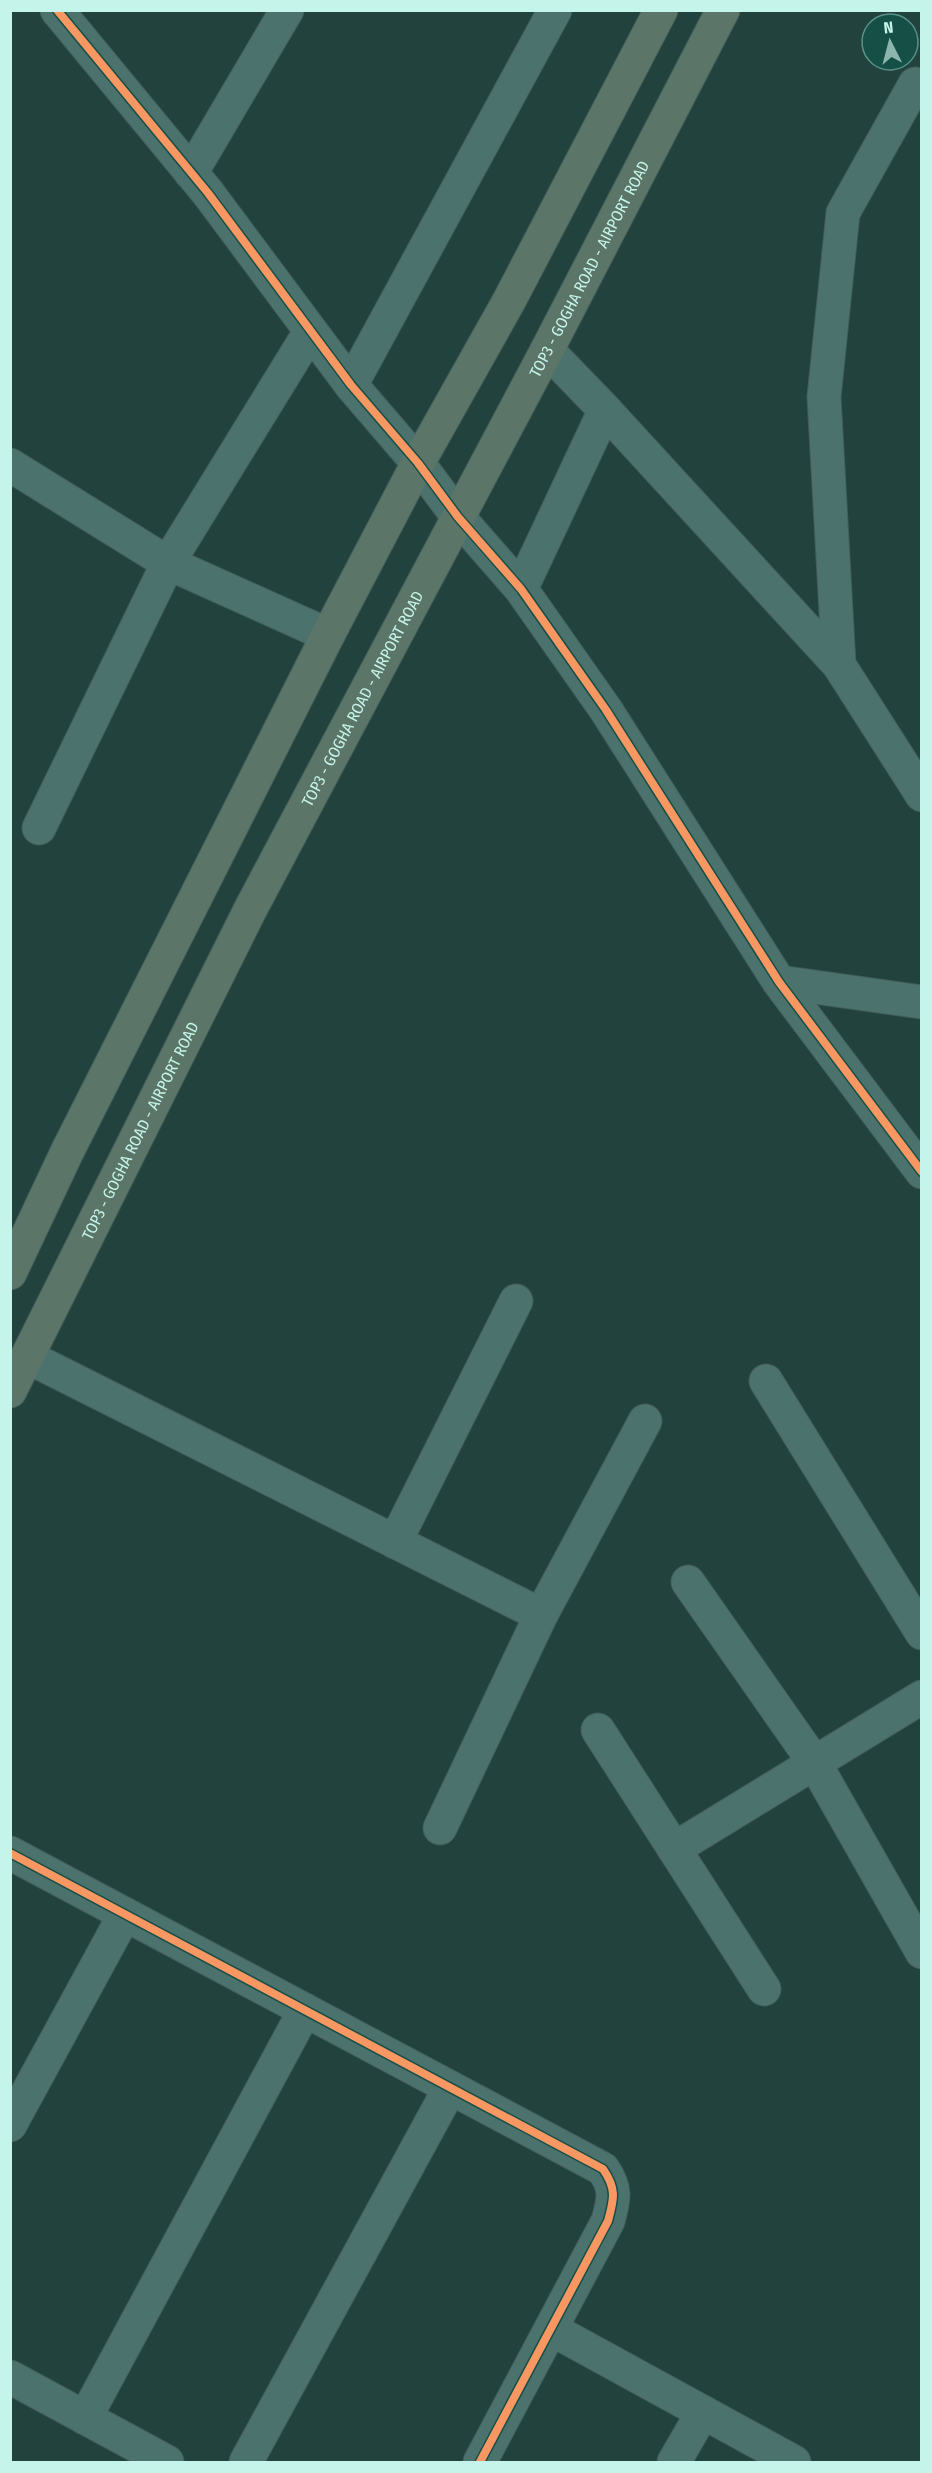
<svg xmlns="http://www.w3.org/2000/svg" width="932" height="2473" viewBox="0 0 932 2473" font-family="'Fira Sans Condensed',sans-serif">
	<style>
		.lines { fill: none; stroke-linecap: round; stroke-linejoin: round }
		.minor-casing { stroke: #435d59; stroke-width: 35 }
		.major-casing { stroke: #435d59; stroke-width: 35 }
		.minor { stroke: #4c726d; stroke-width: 33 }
		.major { stroke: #5c7569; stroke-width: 33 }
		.cycleway-casing { stroke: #154f46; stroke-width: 11 }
		.cycleway { stroke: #f99763; stroke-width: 8 }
		.labels { text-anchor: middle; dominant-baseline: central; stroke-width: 4.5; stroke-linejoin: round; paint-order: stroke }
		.street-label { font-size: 16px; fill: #c5f4ea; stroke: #154f46 }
	</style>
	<rect width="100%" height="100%" fill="#22423d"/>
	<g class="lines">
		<defs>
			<path id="minor" d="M57,10L208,193L351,385L418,463L458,517L521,589L606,710L779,982L922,1172
				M915,84L843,213L824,397L839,665L922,795
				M191,173L287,10
				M351,385L555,10
				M605,410L839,665
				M10,465L168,563L328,635
				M521,589L605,410L547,350
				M39,828L168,563L310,332
				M779,982L922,1002
				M28,1357L541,1615
				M766,1381L922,1633
				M395,1542L516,1301
				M688,1582L814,1762L922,1952
				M598,1730L764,1989
				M440,1828L541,1615L645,1421
				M674,1849L922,1697
				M10,1853L603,2169C617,2189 614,2199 608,2221L480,2462
				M10,2125L125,1914
				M551,2329L794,2462
				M10,2377L167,2462
				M85,2418L305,2010
				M246,2462L450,2088
				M674,2462L703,2412"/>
			<g id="major">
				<path d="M10,1273L67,1152L328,635L418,463L509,301L661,10"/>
				<path id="s1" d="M10,1391L250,910L547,350L723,10"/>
			</g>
		</defs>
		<use href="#minor" class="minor-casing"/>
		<use href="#major" class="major-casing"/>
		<use href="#minor" class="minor"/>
		<use href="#major" class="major"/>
		<defs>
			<path id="cycleway" d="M57,10L208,193L351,385L418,463L458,517L521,589L606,710L779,982L922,1172
				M10,1853L603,2169C617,2189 614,2199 608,2221L480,2462"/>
		</defs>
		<use href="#cycleway" class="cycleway-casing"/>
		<use href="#cycleway" class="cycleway"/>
	</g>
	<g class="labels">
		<g class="street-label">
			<text stroke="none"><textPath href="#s1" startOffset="1263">TOP3 - GOGHA ROAD - AIRPORT ROAD</textPath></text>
			<text stroke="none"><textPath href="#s1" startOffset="777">TOP3 - GOGHA ROAD - AIRPORT ROAD</textPath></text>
			<text stroke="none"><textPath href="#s1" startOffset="291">TOP3 - GOGHA ROAD - AIRPORT ROAD</textPath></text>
		</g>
	</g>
	<rect width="932" height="2473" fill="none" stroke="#c5f4ea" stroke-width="24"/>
	<g transform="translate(890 42) rotate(354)"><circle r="28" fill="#154f46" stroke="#5b9188" stroke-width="1.5"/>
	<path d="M0-4.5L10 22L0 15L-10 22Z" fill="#8cb6ad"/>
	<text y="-9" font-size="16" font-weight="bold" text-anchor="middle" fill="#c5f4ea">N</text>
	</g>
</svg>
